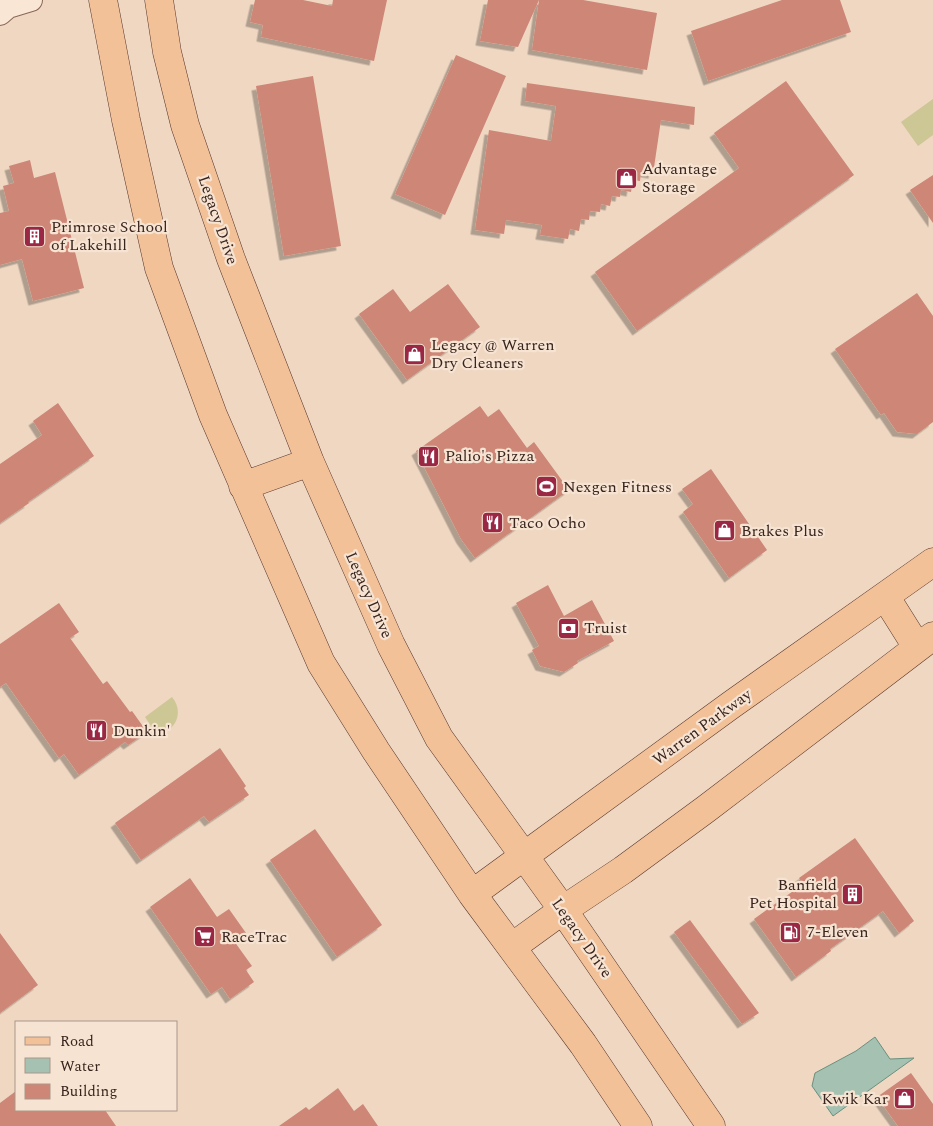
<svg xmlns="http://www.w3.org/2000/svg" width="933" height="1126" viewBox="0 0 933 1126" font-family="Spectral,serif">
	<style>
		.green { fill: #cdc695 }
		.water { fill: #a4c1b2; stroke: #6b907e }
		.building { fill: #ce8677; filter: url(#shadow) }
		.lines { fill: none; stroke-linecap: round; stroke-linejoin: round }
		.minor-casing { stroke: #896759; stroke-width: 24 }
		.major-casing { stroke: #57362d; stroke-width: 29 }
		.minor { stroke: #fae6d5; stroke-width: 22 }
		.major { stroke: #f3c198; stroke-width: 28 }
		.labels { text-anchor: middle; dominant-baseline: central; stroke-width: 4.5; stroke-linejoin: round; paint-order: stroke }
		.poi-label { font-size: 16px; fill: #39241d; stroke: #f6e3d2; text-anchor: start }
		.street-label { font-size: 16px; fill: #39241d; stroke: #f6e3d2 }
	</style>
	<defs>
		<filter id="shadow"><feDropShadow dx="-4.5" dy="4.5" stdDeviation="0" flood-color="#0004"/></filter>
	</defs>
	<rect width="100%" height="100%" fill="#efd7c2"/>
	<path class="green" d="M933,99V135L918,146L901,122Z
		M172,697C187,715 171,738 149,734L147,730L151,726L145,717Z"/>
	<path class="water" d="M875,1037L890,1059L914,1058L833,1116L812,1086L815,1073L856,1051Z"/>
	<path class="building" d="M255,0H303L332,6L333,0H387L374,61L261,37L263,25L250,22Z
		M488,0H539L518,47L480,41Z
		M539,0H583L657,13L647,70L532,50Z
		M782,0H840L851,32L708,81L691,31Z
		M456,55L506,76L445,215L395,194Z
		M313,76L341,246L284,256L256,86Z
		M786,81L854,175L637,331L595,272L739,168L714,133Z
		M527,83L695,107L694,125L661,120L653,174L641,172L640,181L633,180L631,192L621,190L620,197L612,196L610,206L601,204L600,212L590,211L589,220L581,219L579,231L570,229L568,239L540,235L542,225L506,220L504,234L475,230L489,130L551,141L556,106L525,101Z
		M30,160L34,178L55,172L84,288L33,301L22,259L0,265V213L9,211L3,186L14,183L9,166Z
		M933,175V223L910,190Z
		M448,284L480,327L407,380L359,314L393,289L410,312Z
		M917,293L933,316V422L917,434L897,432L884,413L881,415L835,349Z
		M58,403L94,456L28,502L29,503L0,523V464L42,435L33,421Z
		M480,406L488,417L499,409L527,448L534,442L569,490L475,558L461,539L416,451Z
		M711,469L767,550L729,578L683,512L693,504L682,489Z
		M548,585L564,616L592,600L614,641L577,661L578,663L564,672L540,666L532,650L539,646L516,603Z
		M59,603L79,632L70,638L103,684L107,681L130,712L132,711L147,732L128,745L125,742L79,775L64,754L59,758L6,683L0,687V644Z
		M220,748L246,786L244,788L249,795L209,822L204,816L141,860L115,823Z
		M315,829L382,925L337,957L270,860Z
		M855,838L914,921L899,933L883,911L830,949L831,951L796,977L754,919L803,884L799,878Z
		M190,878L217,917L229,909L246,933L234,941L252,966L246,970L254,982L230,999L222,987L211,994L150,907Z
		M690,920L759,1013L742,1024L674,932Z
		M0,933L38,985L0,1013Z
		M911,1073L933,1104V1126H898L877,1097Z
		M338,1088L354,1111L363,1104L378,1126H279L306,1107L309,1110Z
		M16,1091V1110H105L116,1126H0V1103Z"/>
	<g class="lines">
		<defs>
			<path id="minor" d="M0,14L8,7L31,0"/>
			<path id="major" d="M103,0L126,120L159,268L213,415L321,663L376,751L472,894L583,1044L638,1126
				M159,0L167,52L185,125L231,259L310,462L391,645L439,738L563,910L711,1126
				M243,486L310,462
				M885,596L917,647
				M472,894L731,705L933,562
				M512,947L563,910L623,870L706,809L933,636"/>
		</defs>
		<use href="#minor" class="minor-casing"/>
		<use href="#major" class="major-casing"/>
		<use href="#minor" class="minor"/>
		<use href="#major" class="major"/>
	</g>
	<defs>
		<symbol id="shop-square" viewBox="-11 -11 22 22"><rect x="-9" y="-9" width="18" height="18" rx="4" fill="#9a2744" stroke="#f6e3d2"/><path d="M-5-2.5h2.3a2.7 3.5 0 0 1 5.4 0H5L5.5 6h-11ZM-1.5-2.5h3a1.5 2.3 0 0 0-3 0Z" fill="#fff"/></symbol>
		<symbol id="building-square" viewBox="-11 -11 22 22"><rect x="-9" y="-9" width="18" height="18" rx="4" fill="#9a2744" stroke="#f6e3d2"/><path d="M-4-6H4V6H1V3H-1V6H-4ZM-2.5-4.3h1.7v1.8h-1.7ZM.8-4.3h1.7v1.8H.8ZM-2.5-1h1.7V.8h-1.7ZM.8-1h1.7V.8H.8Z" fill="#fff"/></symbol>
		<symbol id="restaurant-square" viewBox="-11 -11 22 22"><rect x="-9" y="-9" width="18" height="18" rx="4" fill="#9a2744" stroke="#f6e3d2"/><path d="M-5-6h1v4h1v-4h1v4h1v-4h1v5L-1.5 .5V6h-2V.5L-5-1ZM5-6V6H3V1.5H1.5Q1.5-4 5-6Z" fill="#fff"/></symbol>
		<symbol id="stadium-square" viewBox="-11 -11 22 22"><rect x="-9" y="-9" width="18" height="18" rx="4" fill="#9a2744" stroke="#f6e3d2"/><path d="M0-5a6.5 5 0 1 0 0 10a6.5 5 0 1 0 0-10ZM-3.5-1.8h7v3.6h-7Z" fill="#fff"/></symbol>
		<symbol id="bank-square" viewBox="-11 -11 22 22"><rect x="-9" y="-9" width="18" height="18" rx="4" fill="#9a2744" stroke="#f6e3d2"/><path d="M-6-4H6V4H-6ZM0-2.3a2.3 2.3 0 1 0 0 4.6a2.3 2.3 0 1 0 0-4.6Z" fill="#fff"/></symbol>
		<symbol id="fuel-square" viewBox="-11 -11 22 22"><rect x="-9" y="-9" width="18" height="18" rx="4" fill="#9a2744" stroke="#f6e3d2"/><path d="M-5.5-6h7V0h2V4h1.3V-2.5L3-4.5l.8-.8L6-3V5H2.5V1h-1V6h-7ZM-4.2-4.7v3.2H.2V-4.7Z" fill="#fff"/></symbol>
		<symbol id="supermarket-square" viewBox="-11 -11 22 22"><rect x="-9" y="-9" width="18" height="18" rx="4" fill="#9a2744" stroke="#f6e3d2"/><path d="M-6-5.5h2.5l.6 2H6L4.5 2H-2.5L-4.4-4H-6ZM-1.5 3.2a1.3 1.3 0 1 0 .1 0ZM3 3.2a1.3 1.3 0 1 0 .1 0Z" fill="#fff"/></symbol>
	</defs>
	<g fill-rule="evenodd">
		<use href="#shop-square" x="614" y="166" width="25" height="25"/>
		<use href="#building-square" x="22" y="224" width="25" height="25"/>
		<use href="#shop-square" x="402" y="342" width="25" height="25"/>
		<use href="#restaurant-square" x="416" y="444" width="25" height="25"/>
		<use href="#stadium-square" x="534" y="474" width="25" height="25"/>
		<use href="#restaurant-square" x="480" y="510" width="25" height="25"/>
		<use href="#shop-square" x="712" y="518" width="25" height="25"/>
		<use href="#bank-square" x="556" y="616" width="25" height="25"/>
		<use href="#restaurant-square" x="84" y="718" width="25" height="25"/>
		<use href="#building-square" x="840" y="882" width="25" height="25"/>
		<use href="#fuel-square" x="778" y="920" width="25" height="25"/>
		<use href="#supermarket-square" x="192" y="924" width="25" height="25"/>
		<use href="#shop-square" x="892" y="1086" width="25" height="25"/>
	</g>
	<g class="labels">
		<g class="poi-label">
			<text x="642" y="169">Advantage<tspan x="642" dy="18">Storage</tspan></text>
			<text x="51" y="227">Primrose School<tspan x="51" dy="18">of Lakehill</tspan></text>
			<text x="431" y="345">Legacy @ Warren<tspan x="431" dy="18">Dry Cleaners</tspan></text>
			<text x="445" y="456">Palio's Pizza</text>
			<text x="563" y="487">Nexgen Fitness</text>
			<text x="509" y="523">Taco Ocho</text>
			<text x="741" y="531">Brakes Plus</text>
			<text x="584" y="628">Truist</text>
			<text x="113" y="731">Dunkin'</text>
			<text x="837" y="885" text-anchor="end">Banfield<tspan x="837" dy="18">Pet Hospital</tspan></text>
			<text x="807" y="932">7-Eleven</text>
			<text x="221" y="937">RaceTrac</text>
			<text x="888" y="1099" text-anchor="end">Kwik Kar</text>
		</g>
		<g class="street-label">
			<text transform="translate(218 220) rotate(71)">Legacy Drive</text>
			<text transform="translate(369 595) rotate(66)">Legacy Drive</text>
			<text transform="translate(702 727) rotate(-36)">Warren Parkway</text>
			<text transform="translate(582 938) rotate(55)">Legacy Drive</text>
		</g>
	</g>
	<rect x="15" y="1021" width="162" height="90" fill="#f6e3d2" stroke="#aa978a"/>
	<rect x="25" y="1037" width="25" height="8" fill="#f3c198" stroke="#aa978a"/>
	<text x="60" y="1046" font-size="15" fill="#39241d">Road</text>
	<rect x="25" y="1058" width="25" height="15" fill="#a4c1b2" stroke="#aa978a"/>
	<text x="60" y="1071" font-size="15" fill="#39241d">Water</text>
	<rect x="25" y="1084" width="25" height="15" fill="#ce8677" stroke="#aa978a"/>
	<text x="60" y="1096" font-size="15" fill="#39241d">Building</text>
</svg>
